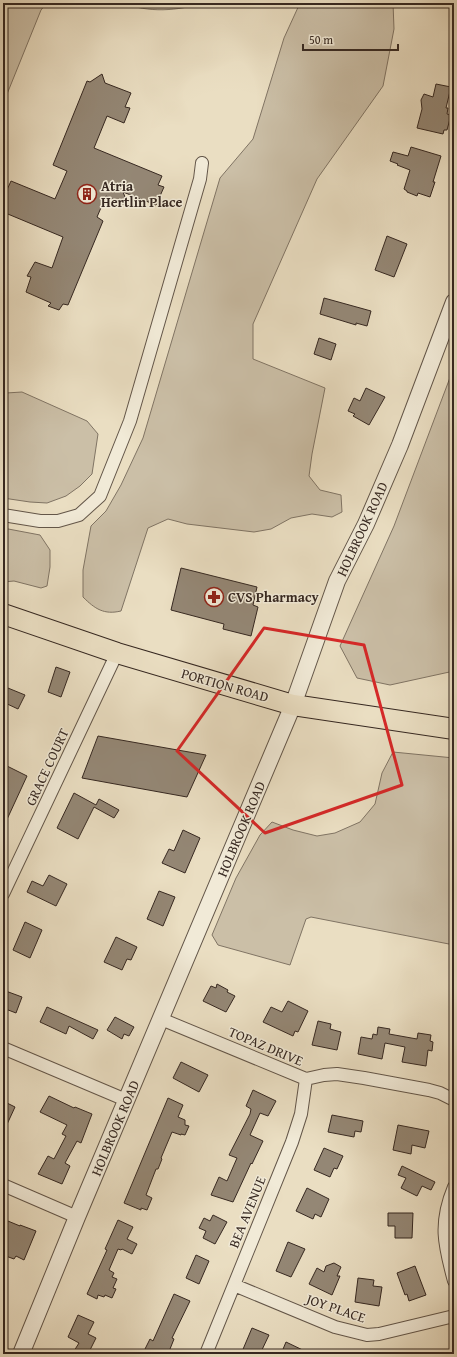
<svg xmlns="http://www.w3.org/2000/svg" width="457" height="1357" viewBox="0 0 457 1357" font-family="'Gentium Book Plus',serif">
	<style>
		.green { fill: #cbbfa7; stroke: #807464 }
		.building { fill: #948775; stroke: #362821 }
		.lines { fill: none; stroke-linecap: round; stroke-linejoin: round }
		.minor-casing { stroke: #635649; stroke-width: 14 }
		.tertiary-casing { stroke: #635649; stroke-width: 18 }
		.primary-casing { stroke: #362821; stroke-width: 22 }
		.minor { stroke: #f1ead7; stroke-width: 12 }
		.tertiary { stroke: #f1ead7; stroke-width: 16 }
		.primary { stroke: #eadec2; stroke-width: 20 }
		.marked { fill: none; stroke: #d62828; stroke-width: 3; stroke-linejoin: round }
		.labels { text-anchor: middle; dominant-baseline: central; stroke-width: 3; stroke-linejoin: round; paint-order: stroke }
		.poi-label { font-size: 14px; font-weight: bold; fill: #362821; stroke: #f1ead7; text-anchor: start }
		.street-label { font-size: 14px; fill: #362821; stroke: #f1ead7 }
	</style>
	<rect width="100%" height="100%" fill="#eadec2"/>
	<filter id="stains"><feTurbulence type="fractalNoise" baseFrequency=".005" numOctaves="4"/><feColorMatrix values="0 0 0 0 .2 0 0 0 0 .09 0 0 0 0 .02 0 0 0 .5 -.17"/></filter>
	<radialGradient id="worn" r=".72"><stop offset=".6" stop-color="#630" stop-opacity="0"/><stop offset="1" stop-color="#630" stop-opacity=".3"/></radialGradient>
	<path class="green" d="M3,3H47L41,10L3,104Z
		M123,3H203C177,11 149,13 123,3Z
		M300,3H393L394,29L383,86L317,179L253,324V359L325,388L312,454L309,476L320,490L341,495L342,512L332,517L312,514L291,518L271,529L254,532L187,524L168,519L148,528L121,611C104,615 95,609 83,597V570L91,526L106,511L121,485L143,438L220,178L253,139L284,38Z
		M454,367V671L390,685L357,678L340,646L394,526Z
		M22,392L87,421L98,434L92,474L80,486L66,496L47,503L30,502L3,498V403L6,393Z
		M3,528L40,535L50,550V567L47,586L41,588L14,581L3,582Z
		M393,752L454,758V945L311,917L306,919L290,965L218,945L212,935L236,878L260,835L272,822L293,830L317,836L335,833L360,822L375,804L382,773Z"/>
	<path class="building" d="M102,74L105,83L131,93L125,107L130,108L124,123L107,116L94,148L162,176L158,185L164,187L156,205L123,192L129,207L106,196L97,217L103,221L68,305L63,304L59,310L48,306L51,303L26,292L31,277L27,276L35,262L52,268L63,237L3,212V191L6,192L11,181L55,199L67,171L53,165L87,81L90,82Z
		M436,84L451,87L446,108H448L447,114L451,115L447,130H444L443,134L417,128L422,109L421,100L424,94L433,97Z
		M411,147L441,156L433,182H435L430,197L418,193L417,196L407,192V191L404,189L410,170L397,165L398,164L390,161L393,152L408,156Z
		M387,236L407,244L394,277L375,270Z
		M324,298L371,311L367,326L356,323V325L320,314Z
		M319,338L336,344L331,360L314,354Z
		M366,388L385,397L369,425L353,416L355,414L348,411L354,398L360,401Z
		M181,568L257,587L253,605L258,607L251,636L223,629L224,624L171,610Z
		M56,667L70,672L61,697L48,692Z
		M3,686L25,695L18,709L3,702Z
		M98,736L206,755L187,797L82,778Z
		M3,764L27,776L3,828Z
		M74,793L96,805L99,799L119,810L114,818L94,807L78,839L57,828Z
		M183,830L200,838L185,873L162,863L169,849L174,851Z
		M49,875L67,884L56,906L27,892L32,881L43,886Z
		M159,891L175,897L163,926L147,919Z
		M25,922L42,930L30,958L13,950Z
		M116,937L137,947L131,960L127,959L122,970L104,962Z
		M217,984L228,990L227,992L235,996L226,1012L203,1001L211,986L216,988Z
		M3,990L22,997L16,1013L3,1008Z
		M288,1001L308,1011L298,1032L295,1031L293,1036L263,1022L271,1007L282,1012Z
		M47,1007L98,1030L93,1039L69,1026L66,1034L40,1022Z
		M115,1017L134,1027L129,1036L124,1034L122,1039L107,1030Z
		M318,1021L331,1024L330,1029L341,1032L337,1050L312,1045Z
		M378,1027L390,1029L389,1034L417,1039L418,1033L431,1035L430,1041L433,1042L432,1051L428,1050L426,1066L402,1062L405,1047L385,1043L382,1059L358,1054L361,1037L372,1039L373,1034L377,1035Z
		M181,1062L208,1075L199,1092L173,1078Z
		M253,1090L276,1101L268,1116L260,1113L250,1135L263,1141L252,1164L251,1163L233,1202L211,1195L219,1177L227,1181L237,1158L229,1155L250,1114L251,1109L246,1106Z
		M49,1096L74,1108L75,1107L92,1114L81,1143L77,1141L65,1163L70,1166L62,1184L38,1174L48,1156L54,1159L66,1136L62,1134L67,1125L40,1112Z
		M168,1098L183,1105L178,1117L185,1120V1125L189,1126L185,1135L181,1134V1135L172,1132L161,1158L162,1159L158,1169H156L146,1195L152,1198L147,1210L141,1208V1210L124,1203Z
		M3,1101L15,1107L3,1133Z
		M332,1115L363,1121L361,1132L355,1131L354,1137L328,1132Z
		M398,1125L429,1131L425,1148L412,1145L411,1154L393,1150Z
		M324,1148L343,1156L337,1169L334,1168L330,1177L314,1170Z
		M402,1166L435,1182L431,1190L422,1186L417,1196L401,1188L406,1178L398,1175Z
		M307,1188L329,1199L321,1217L315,1214L313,1219L296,1211Z
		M388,1213H413L412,1238H395V1226H388Z
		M213,1215L227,1222L215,1244L203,1238L206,1231L199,1228L204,1218L210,1221Z
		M3,1219L20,1226V1225L36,1231L24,1260L16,1256L14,1259L3,1255Z
		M118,1220L133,1227L127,1239L137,1244L132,1254L122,1249L121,1250L118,1249L109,1270L114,1273L112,1277L117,1279L113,1288L116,1289L112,1298L105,1295L104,1297L98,1295L97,1299L87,1294L107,1250L105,1249Z
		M288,1242L305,1249L291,1277L276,1271Z
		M196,1255L209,1261L199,1284L186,1278Z
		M334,1263L341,1267L337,1276H340L332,1295L309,1284L317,1268L324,1272L326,1266Z
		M415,1266L426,1295L409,1301L407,1294L405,1295L397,1273Z
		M358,1278L374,1280L373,1286L382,1287L379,1306L355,1302Z
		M174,1294L190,1301L172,1338L174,1339L168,1354H148L149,1351L145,1349L150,1339L153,1341Z
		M78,1315L94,1322L88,1334L96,1338L88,1354H81L74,1351L79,1343L68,1337Z
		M252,1328L269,1335L260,1354H241Z
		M286,1342L311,1354H281Z"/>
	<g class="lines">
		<defs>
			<path id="minor" d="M3,515L40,521H58L79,515L100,496L130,421L200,179L202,163
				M3,894L117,653
				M161,1019L306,1079L324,1075L337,1074L364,1078L429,1090L440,1093L454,1100
				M3,1048L126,1100
				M3,1185L77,1217
				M454,1187C439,1223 444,1244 454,1281
				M234,1285L335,1327L367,1335L379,1334L454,1316
				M206,1354L292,1142L301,1114L306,1079"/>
			<path id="tertiary" d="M21,1354L77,1217L293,705L337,581L366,524L400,445L454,302"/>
			<path id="primary" d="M3,614L117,653L293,705L454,729"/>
		</defs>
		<use href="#minor" class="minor-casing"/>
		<use href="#tertiary" class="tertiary-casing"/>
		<use href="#primary" class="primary-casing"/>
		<use href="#minor" class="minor"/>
		<use href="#tertiary" class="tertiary"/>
		<use href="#primary" class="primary"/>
	</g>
	<path class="marked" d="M264,628L364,645L402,785L265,833L177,751Z"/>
	<defs>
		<symbol id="building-ring" viewBox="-11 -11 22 22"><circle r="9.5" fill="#f1ead7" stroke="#8f2418" stroke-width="1.5"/><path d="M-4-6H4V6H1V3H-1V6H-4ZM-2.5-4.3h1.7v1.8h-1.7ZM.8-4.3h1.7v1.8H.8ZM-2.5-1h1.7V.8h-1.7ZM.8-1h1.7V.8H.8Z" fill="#8f2418"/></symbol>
		<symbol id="pharmacy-ring" viewBox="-11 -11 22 22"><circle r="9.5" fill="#f1ead7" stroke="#8f2418" stroke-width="1.5"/><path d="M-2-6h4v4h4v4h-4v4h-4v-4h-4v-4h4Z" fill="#8f2418"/></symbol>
	</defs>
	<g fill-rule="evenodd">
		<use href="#building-ring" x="76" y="183" width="22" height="22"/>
		<use href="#pharmacy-ring" x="203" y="586" width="22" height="22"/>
	</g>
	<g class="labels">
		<g class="poi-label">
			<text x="101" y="186">Atria<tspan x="101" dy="16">Hertlin Place</tspan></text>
			<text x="228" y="597">CVS Pharmacy</text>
		</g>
		<g class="street-label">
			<text transform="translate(362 529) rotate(-65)">HOLBROOK ROAD</text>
			<text transform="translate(225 685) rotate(16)">PORTION ROAD</text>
			<text transform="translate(47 767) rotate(-65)">GRACE COURT</text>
			<text transform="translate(241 829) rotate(-67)">HOLBROOK ROAD</text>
			<text transform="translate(266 1046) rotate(23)">TOPAZ DRIVE</text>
			<text transform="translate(115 1128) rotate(-67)">HOLBROOK ROAD</text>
			<text transform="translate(247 1212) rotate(-68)">BEA AVENUE</text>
			<text transform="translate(336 1308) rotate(19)">JOY PLACE</text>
		</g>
	</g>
	<rect width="457" height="1357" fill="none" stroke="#eadec2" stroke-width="16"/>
	<rect x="4" y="4" width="449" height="1349" fill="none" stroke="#362821" stroke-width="2"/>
	<rect x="8" y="8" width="441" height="1341" fill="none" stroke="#362821"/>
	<path d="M303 44v6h95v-6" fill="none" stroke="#362821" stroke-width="2"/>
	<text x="309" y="44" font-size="12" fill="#362821" stroke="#f1ead7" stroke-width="3" paint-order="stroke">50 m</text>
	<rect width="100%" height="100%" filter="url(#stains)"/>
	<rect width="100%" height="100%" fill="url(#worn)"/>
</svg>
